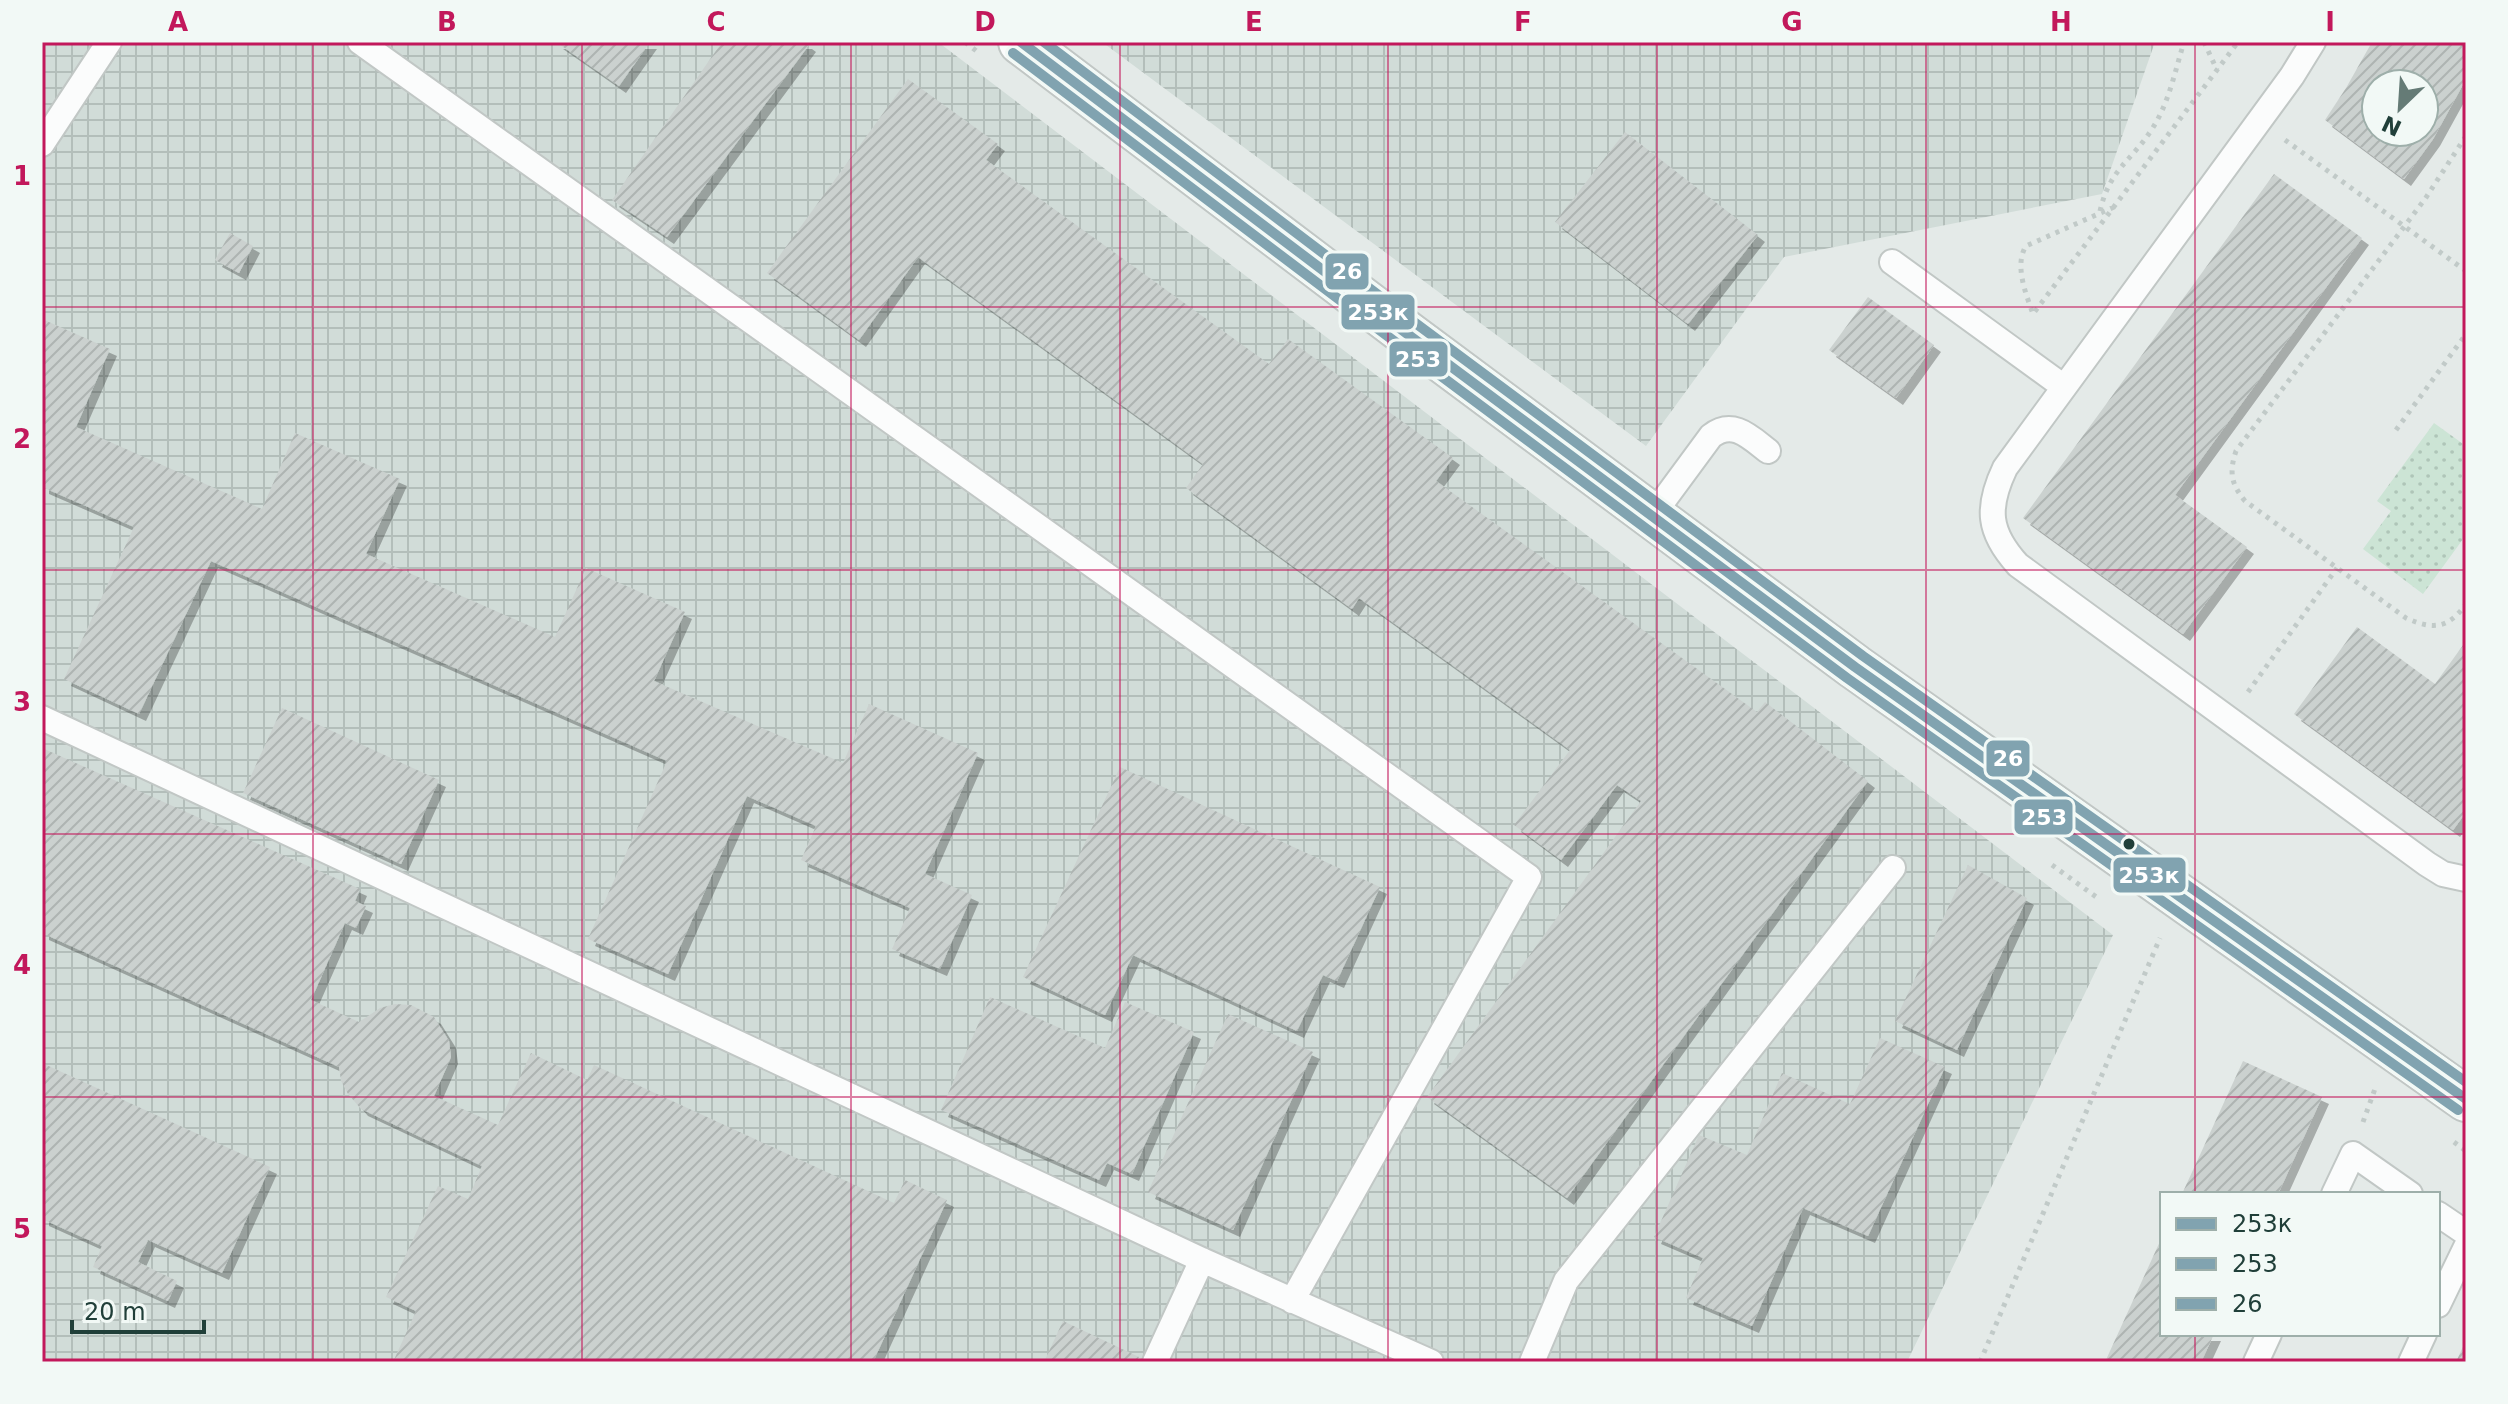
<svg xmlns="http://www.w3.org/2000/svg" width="2508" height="1404" viewBox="0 0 2508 1404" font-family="'DejaVu Sans',sans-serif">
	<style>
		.industrial { fill: url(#industrial-grid) }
		.park { fill: url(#park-dots) }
		.building { fill: url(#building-hatch); fill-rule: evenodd; filter: url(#shadow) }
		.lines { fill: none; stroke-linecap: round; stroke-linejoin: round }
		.service-casing { stroke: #c1c7c5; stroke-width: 28 }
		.tertiary-casing { stroke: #c1c7c5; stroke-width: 48 }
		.path { stroke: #c1cac8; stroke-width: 5; stroke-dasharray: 4 6; stroke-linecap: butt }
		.service { stroke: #fbfcfc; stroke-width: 24 }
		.tertiary { stroke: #fbfcfc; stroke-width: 44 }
		.bus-1-casing { stroke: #f2f9f6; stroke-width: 16 }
		.bus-2-casing { stroke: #f2f9f6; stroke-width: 16 }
		.bus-3-casing { stroke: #f2f9f6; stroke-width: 16 }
		.bus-1 { stroke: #81a3b0; stroke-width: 10 }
		.bus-2 { stroke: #81a3b0; stroke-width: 10 }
		.bus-3 { stroke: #81a3b0; stroke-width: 10 }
		.grid { fill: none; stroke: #c2185b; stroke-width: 2; stroke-opacity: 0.55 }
		.bus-dot { fill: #203f39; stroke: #f2f9f6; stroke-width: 3 }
		.line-badge { stroke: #f2f9f6; stroke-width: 3 }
		.badge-label { font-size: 22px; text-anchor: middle; font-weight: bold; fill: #fff }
		.neatline { fill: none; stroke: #c2185b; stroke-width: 3 }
		.grid-label { font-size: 26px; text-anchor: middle; font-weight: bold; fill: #c2185b }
	</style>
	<defs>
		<pattern id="industrial-grid" width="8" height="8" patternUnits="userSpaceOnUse" patternTransform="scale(2)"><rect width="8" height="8" fill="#d1dcd8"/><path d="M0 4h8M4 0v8" fill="none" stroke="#b3beba"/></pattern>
		<pattern id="park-dots" width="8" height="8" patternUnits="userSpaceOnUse" patternTransform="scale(2)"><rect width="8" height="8" fill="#cce4d5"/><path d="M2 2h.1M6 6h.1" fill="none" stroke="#afc5b8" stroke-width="1.8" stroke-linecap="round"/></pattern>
		<pattern id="building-hatch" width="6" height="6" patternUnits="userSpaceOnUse" patternTransform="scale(2)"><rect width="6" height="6" fill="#cbd1cf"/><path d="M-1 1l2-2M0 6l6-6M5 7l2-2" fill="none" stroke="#aeb4b2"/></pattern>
		<filter id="shadow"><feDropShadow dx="7" dy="7" stdDeviation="0" flood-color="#0004"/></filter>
	</defs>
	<rect width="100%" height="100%" fill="#e4eae8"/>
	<path class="industrial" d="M42,42H938L2113,935L1907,1362H42Z
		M1102,42H2155L2102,194L1784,257L1646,446Z"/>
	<path class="park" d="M2434,423L2466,446V535L2423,594L2363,549L2391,511L2377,501Z"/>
	<path class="building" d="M556,42H650L619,86Z
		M722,42H805L809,45L667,237L612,200Z
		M2372,42H2466V79L2433,139L2404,179L2325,120L2346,88ZM2376,84H2424V132H2376Z
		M908,79L998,144L986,160L1269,364L1288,339L1453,458L1436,481L1757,712L1765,702L1868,781L1567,1198L1427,1097L1641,801L1617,785L1561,860L1514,825L1570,750L1359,598L1352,609L1186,488L1203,464L918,257L859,340L767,273Z
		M1625,132L1758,235L1688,324L1555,222Z
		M2274,174L2362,238L2175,495L2247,547L2183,634L2023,518Z
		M230,233L253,246L239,273L215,260Z
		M1868,297L1934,345L1896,398L1829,350Z
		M42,319L110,349L76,427L262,509L295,433L400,479L366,554L555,637L586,568L685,612L654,681L843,763L869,704L978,753L925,874L972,895L940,969L892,949L910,908L801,860L816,826L747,796L668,974L588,939L667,761L211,561L139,714L64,679L134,527L42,487Z
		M2357,627L2435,684L2466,641V812L2453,830L2294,714Z
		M282,708L439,780L401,864L243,793Z
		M42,748L360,889L355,901L366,906L356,928L345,923L311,1000L359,1022L380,1008L395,1004L411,1005L434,1017L449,1041L451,1057L434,1096L498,1125L531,1053L587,1080L594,1065L894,1203L905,1180L947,1200L873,1362H393L416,1311L386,1297L438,1186L468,1199L482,1166L361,1109L348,1094L341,1081L339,1067L42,933Z
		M1120,767L1380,887L1337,981L1323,975L1297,1031L1133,955L1105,1015L1023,977Z
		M1968,865L2027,898L1957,1050L1895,1021Z
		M990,997L1105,1048L1125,1002L1194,1032L1132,1174L1107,1163L1099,1180L941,1110Z
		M1228,1014L1313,1052L1233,1230L1148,1192Z
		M1880,1038L1945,1067L1868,1236L1803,1208L1752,1326L1686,1298L1703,1258L1654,1237L1699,1135L1747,1155L1782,1073L1850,1104Z
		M2243,1061L2322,1097L2278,1194H2182Z
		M42,1063L270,1167L222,1273L148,1240L138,1262L177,1281L168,1301L93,1267L102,1246L42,1219Z
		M2162,1237V1334H2214L2201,1362H2105Z
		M1063,1321L1139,1357L1136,1362H1044Z
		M2466,1340V1362H2456Z"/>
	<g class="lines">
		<defs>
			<path id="service" d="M360,42L1529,877L1292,1301
				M2313,42L2292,76L2005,468C1986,508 1988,532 2018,565L2427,864L2443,874L2466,879
				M42,144L109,42
				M1892,262L2064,387
				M1652,516L1711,436C1733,419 1750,437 1768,451
				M42,718L1202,1260L1431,1362
				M2334,1194L2353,1154L2410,1194
				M2438,1214L2466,1233
				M2438,1305L2466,1247
				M1155,1362L1202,1260
				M1532,1362L1566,1281L1893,868
				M2256,1362L2269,1334
				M2411,1362L2424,1334"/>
			<path id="tertiary" d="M1021,42L1406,333L1855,667L2466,1099"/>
		</defs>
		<use href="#service" class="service-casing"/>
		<use href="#tertiary" class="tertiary-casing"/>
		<path class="path" d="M965,42L979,53
			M2204,42L2217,70
			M2466,136L2425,199L2236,451C2229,472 2231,484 2245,501L2406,618C2433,630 2448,629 2466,604
			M2285,140L2466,271
			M2114,207L2026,246C2014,265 2026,294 2033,314L2238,42
			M2100,211C2110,168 2131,162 2152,129C2169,103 2175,71 2184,42
			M2396,430L2466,334
			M2248,692L2337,568
			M2052,865L2099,899
			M2363,1122L2376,1086
			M2454,1142L2466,1151
			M1980,1362L2160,938"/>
		<use href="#service" class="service"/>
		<use href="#tertiary" class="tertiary"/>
		<defs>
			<path id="bus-1" d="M1021,42L1406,333L1855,667L2466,1099"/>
			<path id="bus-2" d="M1013,53L1398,344L1847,678L2458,1110"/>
			<path id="bus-3" d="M1044,42L1414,322L1863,656L2466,1082"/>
		</defs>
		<use href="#bus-1" class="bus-1-casing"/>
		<use href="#bus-2" class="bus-2-casing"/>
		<use href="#bus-3" class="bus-3-casing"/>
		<use href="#bus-1" class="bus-1"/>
		<use href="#bus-2" class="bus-2"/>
		<use href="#bus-3" class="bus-3"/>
	</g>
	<path class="grid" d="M313,42V1362M582,42V1362M851,42V1362M1120,42V1362M1388,42V1362M1657,42V1362M1926,42V1362M2195,42V1194M42,307H2466M42,570H2466M42,834H2466M42,1097H2466M2195,1334V1362"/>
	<circle class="bus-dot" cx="2129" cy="844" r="7"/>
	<g class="line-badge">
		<rect x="1324" y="252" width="46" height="39" rx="8" fill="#81a3b0"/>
		<rect x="1340" y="293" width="76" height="38" rx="8" fill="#81a3b0"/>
		<rect x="1388" y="340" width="61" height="38" rx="8" fill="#81a3b0"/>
		<rect x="1985" y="739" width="46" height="39" rx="8" fill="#81a3b0"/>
		<rect x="2013" y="798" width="61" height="38" rx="8" fill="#81a3b0"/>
		<rect x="2112" y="856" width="75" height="38" rx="8" fill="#81a3b0"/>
	</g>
	<g class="badge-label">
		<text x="1347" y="279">26</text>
		<text x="1378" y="320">253к</text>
		<text x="1418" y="367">253</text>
		<text x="2008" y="766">26</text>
		<text x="2044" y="825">253</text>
		<text x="2149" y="883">253к</text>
	</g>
	<rect width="2508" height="1404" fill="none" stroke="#f2f9f6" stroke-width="88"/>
	<rect x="2160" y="1192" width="280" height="144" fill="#f2f9f6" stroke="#9eafaa" stroke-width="2"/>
	<rect x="2176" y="1218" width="40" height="12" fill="#81a3b0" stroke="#9eafaa" stroke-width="2"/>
	<text x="2232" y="1232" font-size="24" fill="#203f39">253к</text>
	<rect x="2176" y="1258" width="40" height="12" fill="#81a3b0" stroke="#9eafaa" stroke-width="2"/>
	<text x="2232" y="1272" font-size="24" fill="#203f39">253</text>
	<rect x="2176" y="1298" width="40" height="12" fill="#81a3b0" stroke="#9eafaa" stroke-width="2"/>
	<text x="2232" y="1312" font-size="24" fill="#203f39">26</text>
	<g transform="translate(2400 108) rotate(205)"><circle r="38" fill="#f2f9f6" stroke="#9eafaa" stroke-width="2"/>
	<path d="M0-6L14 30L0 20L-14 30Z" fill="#657b76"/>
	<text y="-12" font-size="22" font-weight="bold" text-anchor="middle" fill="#203f39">N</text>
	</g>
	<path d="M72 1320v12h132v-12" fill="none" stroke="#203f39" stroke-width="4"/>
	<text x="84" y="1320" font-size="24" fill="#203f39" stroke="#f2f9f6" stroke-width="6" paint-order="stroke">20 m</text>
	<rect x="44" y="44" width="2420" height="1316" class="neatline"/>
	<g class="grid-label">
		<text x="178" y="31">A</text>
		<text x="447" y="31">B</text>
		<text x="716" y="31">C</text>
		<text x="985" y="31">D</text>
		<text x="1254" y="31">E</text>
		<text x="1523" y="31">F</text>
		<text x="1792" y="31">G</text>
		<text x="2061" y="31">H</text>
		<text x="2330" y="31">I</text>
		<text x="22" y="185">1</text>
		<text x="22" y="448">2</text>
		<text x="22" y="711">3</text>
		<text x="22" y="974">4</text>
		<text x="22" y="1238">5</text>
	</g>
</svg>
